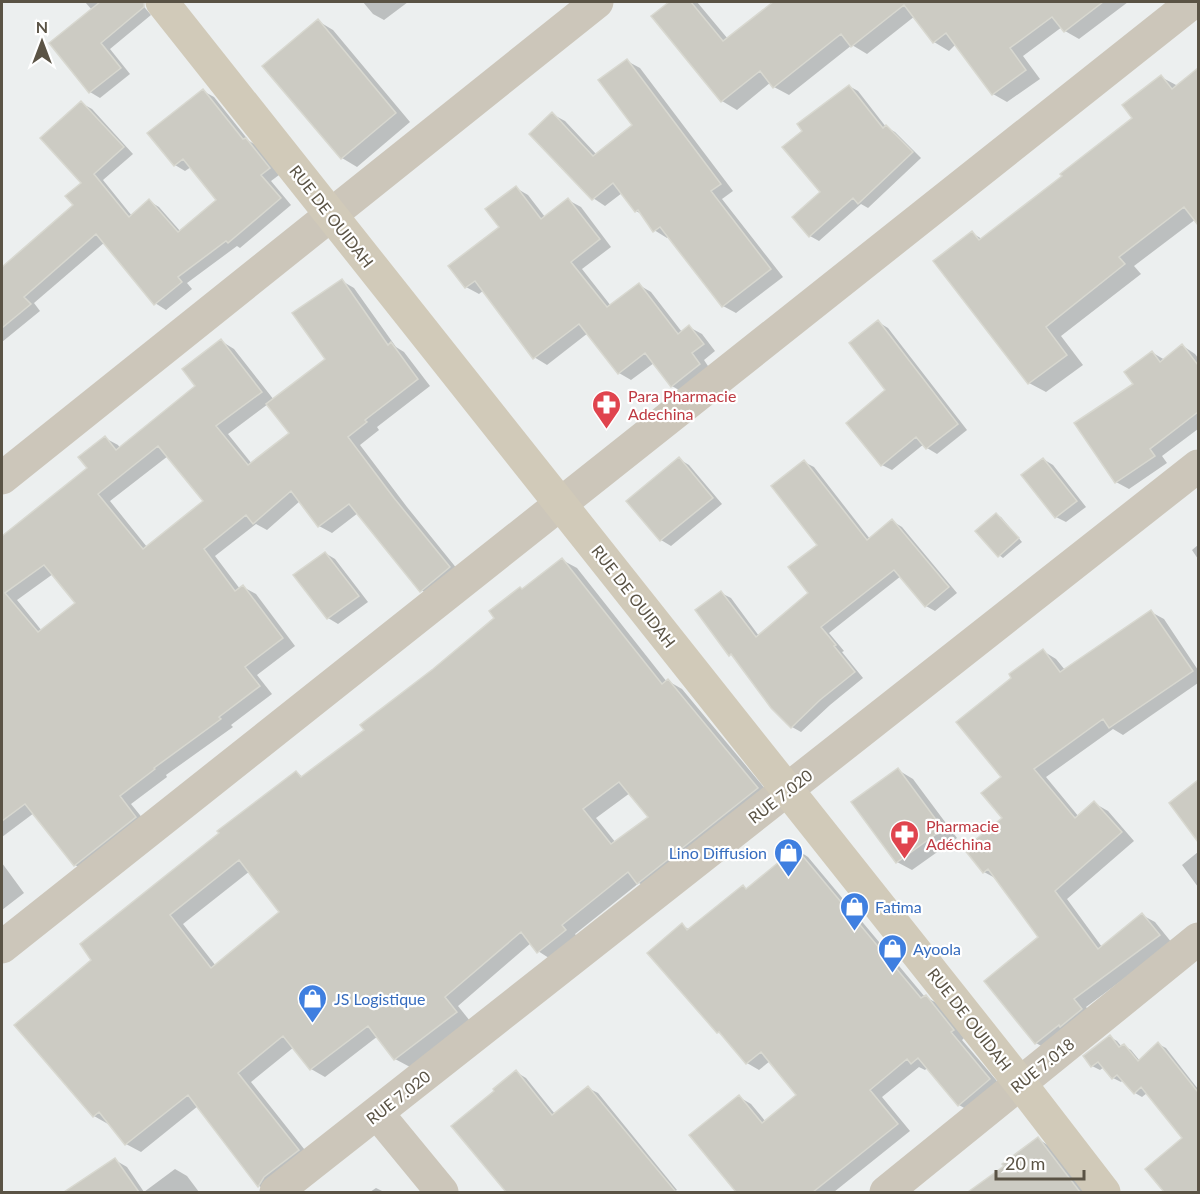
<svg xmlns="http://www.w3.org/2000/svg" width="1200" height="1194" viewBox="0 0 1200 1194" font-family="Lato,sans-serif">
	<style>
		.shadow { fill: #0003; fill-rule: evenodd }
		.building { fill: #cccbc3; stroke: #d8d8d0; stroke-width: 1.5; fill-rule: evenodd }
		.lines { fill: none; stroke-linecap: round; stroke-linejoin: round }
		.minor { stroke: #ccc6ba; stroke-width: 33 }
		.secondary { stroke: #d1cab9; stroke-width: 33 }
		.labels { text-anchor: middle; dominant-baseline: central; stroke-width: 4.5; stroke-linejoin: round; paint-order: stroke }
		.street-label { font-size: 16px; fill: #5a5345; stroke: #fff }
		.health-label { font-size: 16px; fill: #be3a42; stroke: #fff; text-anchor: start }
		.shop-label { font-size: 16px; fill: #366cbe; stroke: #fff; text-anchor: start }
	</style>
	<rect width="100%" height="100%" fill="#ecefef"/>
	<path class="shadow" d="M85,2H140L151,15L110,49L130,74L100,98L90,92L51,43L92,10Z
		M363,2H408L384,20L373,14Z
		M672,2H697L728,39L785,13L799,2H1128L1079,39L1065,31L1062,27L1023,56L1040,79L1007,102L993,94L956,44L949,51L934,42L915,16L867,54L852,45L789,95L774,87L771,82L737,110L722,101L653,17Z
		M318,21L333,30L410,122L357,167L342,158Z
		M627,61L640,68L733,191L722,199L783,277L736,313L723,306L669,236L667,238L654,230L643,215L636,211L622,193L605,206L593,198L552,114L565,121L597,155L635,125Z
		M1198,70V223L1196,219L1134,266L1141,274L1061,336L1083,365L1046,392L1029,383L972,233L982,239L1064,176L1134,119L1161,77L1178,86Z
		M849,86L858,91L886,127L895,132L921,158L868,208L861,204L819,241L810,236Z
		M203,91L214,97L249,141L256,145L279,175L271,181L291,205L240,248L237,246L187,283L192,289L166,310L155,303L105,242L34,303L40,311L2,342V269L75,205L83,183L81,103L92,109L133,154L103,180L132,216L149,201L159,207L181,232L218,200L191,167L185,171L175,165Z
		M516,188L528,195L545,217L568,200L581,207L611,247L582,269L611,306L639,285L651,292L682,332L689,327L702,334L715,351L704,360L712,372L684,393L672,386L654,363L631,380L619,373L588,333L547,365L534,357L484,290L479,294L466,287L501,227Z
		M342,281L354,288L396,347L404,352L430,386L377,427L379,430L360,445L407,507L462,575L434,598L421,590L358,513L332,533L319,526L300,501L267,530L256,524L215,556L240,589L243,587L256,594L295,646L257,675L272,694L231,725L233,727L166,775L167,777L131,804L148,825L88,872L75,865L34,813L2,837V538L89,469L105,438L118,445L120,448L197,387L221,341L234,349L274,400L327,359ZM268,404L291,434L252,464L228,434ZM168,456L205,501L147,547L110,501ZM53,574L77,603L42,631L17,600Z
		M878,322L888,328L967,430L937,454L927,448L924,444L892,470L882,465L887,391Z
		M1183,346L1195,354L1198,358V429L1162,456L1167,463L1129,489L1116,482L1135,384L1153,353L1165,360Z
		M679,459L689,465L722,504L671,546L661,540Z
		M1043,459L1053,465L1086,507L1066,522L1056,517Z
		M804,462L814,467L870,539L892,521L902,527L957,593L935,611L926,606L901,576L829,633L844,651L842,652L863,678L830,705L801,732L792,727L736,658L730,654L721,593L731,598L759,636L810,593L819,545Z
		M996,515L1001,517L1022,542L1003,558L999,555Z
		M1198,545V559L1192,550Z
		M325,553L335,559L368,602L338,624L328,618Z
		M562,560L577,568L667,682L668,681L682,689L772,797L652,891L639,883L575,934L579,939L552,960L538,951L531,943L458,1006L470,1021L410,1067L395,1059L378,1036L325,1077L311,1069L294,1047L251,1082L312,1159L270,1192L259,1186L198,1106L141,1152L126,1144L110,1123L108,1124L94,1116V960L297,773L303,777L366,730L433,671L496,619L523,591ZM630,793L650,818L616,843L596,818ZM250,871L281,912L216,966L183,924Z
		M1151,612L1164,619L1198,670V683L1123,735L1113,729L1046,777L1079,817L1094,803L1108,811L1134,841L1067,899L1102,947L1142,915L1155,922L1172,943L1086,1007L1095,1017L1050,1051L1036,1043L986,982L1040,938L997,879L984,872L1004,818L1003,778L1013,678L1043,651L1056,659L1065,670Z
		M898,770L913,779L957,838L912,870L897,862Z
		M1198,782V839L1171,804Z
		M796,849L808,857L925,997L939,1004L965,1037L962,1040L1002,1087L971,1112L959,1105L928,1067L925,1070L919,1067L882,1097L910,1131L834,1192H738L691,1136L739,1097L751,1104L766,1122L798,1096L770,1061L759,1070L747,1063L723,1035L718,1032L682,925L690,930L743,887L747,889Z
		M1198,852V887L1182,865Z
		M2,863L24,893L2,910Z
		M1110,1037L1117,1041L1122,1047L1124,1046L1131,1050L1140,1061L1158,1044L1166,1048L1198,1089V1126L1193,1130L1198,1133V1192H1166L1147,1169L1187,1136L1147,1093L1142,1097L1135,1093L1123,1080L1121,1082L1113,1078L1104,1067L1100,1070L1092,1066Z
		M516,1072L526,1078L555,1114L588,1088L598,1093L677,1190L674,1192H508L453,1126L496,1091Z
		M1038,1139L1051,1147L1086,1192H970L1006,1167Z
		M115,1160L127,1167L144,1192L175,1169L187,1176L199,1192H67Z
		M376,1188L384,1192H370Z"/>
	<path class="building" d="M100,2H144V7L101,43L121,68L89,93L49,43Z
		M669,2H691L723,41L773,2H1103L1064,32L1052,17L1010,48L1026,70L992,95L946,33L933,43L904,5L851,47L841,34L773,88L760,71L721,102L651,16Z
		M318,19L396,113L341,159L262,66Z
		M627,59L721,184L711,191L771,269L722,307L660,227L653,232L638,210L635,212L613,183L592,200L529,134L552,112L593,156L632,125L598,80Z
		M1198,68V225L1184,207L1119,257L1125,264L1046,327L1067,355L1028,384L933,261L972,231L979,240L1062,176L1060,174L1132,118L1122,105L1161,75L1172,89Z
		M849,85L883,128L886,125L913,152L858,204L853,198L809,237L792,217L820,192L782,147L802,131L797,124Z
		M203,89L243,139L246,138L270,168L261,175L281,198L228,243L226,241L178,277L182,282L154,305L96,234L24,297L31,304L2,328V267L73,205L65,196L81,183L40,138L81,101L124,147L94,174L129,217L149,199L178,232L216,200L183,159L174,166L147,133Z
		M516,186L541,219L568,198L600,239L571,262L607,307L639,283L678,334L689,325L704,344L692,353L700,364L671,387L645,353L618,374L579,324L533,359L475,281L465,288L448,266L499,227L485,209Z
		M342,279L388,345L391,342L418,379L365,420L367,422L348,437L394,498L450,567L420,592L349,504L318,527L291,491L253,524L246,515L204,549L235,591L243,585L283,638L245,667L260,686L219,717L221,719L154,768L155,769L120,796L136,817L74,866L25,804L2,821V536L87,468L78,457L105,436L116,450L195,386L182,369L221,339L262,392L216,426L248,465L289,433L266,404L325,359L292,313ZM158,446L203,501L143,549L98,494ZM44,565L75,603L38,632L5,593Z
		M878,320L958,424L926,449L916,437L881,466L846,423L885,390L849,343Z
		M1182,344L1198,365V412L1150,449L1155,456L1115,483L1074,423L1133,384L1124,372L1152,351L1160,362Z
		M679,457L713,498L660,541L626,501Z
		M1043,458L1077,501L1055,518L1021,475Z
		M804,460L867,540L892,519L949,587L925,607L894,570L821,627L836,645L834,646L855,672L820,700L791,728L771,708L731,654L729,656L695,610L721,591L756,637L808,593L788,567L817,545L771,486Z
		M996,513L1019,538L998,557L975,531Z
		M325,552L359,596L327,619L293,575Z
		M562,558L662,684L668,679L758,788L637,884L628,872L562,925L566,930L537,953L521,932L445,997L457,1012L394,1060L368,1026L310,1070L283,1036L238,1073L299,1150L264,1177L258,1187L188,1095L125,1145L99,1112L93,1117L14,1025L91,960L80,944L219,833L217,831L296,771L301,777L364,730L360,725L433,669L494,618L489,611L520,587L522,589ZM619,782L648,817L611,844L583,809ZM239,860L279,912L211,968L170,915Z
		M1151,610L1193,671L1109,728L1103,719L1034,769L1075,818L1094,801L1122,832L1055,891L1098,949L1142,913L1160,935L1074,999L1082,1009L1060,1027L1059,1025L1035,1044L984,981L1038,937L988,869L983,873L964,849L1002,818L981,793L1001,777L956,722L1011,678L1009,674L1043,649L1060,672Z
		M898,768L943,829L896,863L851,802Z
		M1198,780V842L1169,803Z
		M796,848L921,998L926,995L954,1030L951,1032L990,1079L958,1106L918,1058L911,1064L907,1059L870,1090L898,1124L813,1192H736L689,1135L739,1095L762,1123L796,1095L761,1052L746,1064L719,1032L717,1033L647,953L682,923L687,930L743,885L746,889Z
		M1110,1035L1119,1047L1124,1044L1138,1061L1158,1042L1198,1092V1192H1164L1145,1169L1182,1138L1141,1087L1134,1094L1117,1075L1112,1079L1098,1062L1091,1067L1083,1056Z
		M516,1070L552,1115L588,1086L676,1192H506L451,1126L494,1091L493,1089Z
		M1038,1137L1080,1192H968L1004,1166L1002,1164Z
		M115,1158L139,1192H64Z"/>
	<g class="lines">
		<path class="minor" d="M2,478L597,2
			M2,947L1193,2
			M377,1113L442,1192
			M276,1192L1198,466
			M886,1192L1198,939"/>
		<path class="secondary" d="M162,2L1020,1083L1104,1192"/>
	</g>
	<defs>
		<symbol id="pharmacy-pin" viewBox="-11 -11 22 30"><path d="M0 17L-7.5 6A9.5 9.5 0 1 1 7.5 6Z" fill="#e0444e" stroke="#fff"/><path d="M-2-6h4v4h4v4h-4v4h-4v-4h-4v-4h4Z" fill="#fff"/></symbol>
		<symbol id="shop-pin" viewBox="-11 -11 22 30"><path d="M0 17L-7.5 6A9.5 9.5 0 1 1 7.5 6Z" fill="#3f7fe0" stroke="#fff"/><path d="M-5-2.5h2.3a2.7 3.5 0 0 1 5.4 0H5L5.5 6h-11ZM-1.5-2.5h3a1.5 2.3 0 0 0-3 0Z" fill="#fff"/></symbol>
	</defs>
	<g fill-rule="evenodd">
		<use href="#pharmacy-pin" x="590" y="388" width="33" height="45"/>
		<use href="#pharmacy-pin" x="888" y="818" width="33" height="45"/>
		<use href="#shop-pin" x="772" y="836" width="33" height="45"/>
		<use href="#shop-pin" x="838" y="890" width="33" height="45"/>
		<use href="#shop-pin" x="876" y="932" width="33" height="45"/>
		<use href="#shop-pin" x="296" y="982" width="33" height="45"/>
	</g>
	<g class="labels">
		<g class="street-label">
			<text transform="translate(332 216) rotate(52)">RUE DE OUIDAH</text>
			<text transform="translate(634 596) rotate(52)">RUE DE OUIDAH</text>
			<text transform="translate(780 796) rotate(-38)">RUE 7.020</text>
			<text transform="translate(970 1019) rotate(52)">RUE DE OUIDAH</text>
			<text transform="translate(1042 1065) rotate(-39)">RUE 7.018</text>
			<text transform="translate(398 1097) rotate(-38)">RUE 7.020</text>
		</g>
		<g class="health-label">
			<text x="628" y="395">Para Pharmacie<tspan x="628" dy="18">Adechina</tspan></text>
			<text x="926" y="825">Pharmacie<tspan x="926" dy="18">Adéchina</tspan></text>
		</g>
		<g class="shop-label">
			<text x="767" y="852" text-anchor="end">Lino Diffusion</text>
			<text x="875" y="906">Fatima</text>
			<text x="913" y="948">Ayoola</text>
			<text x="334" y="998">JS Logistique</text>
		</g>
	</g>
	<rect width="1200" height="1194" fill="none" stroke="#5a5345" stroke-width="6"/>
	<g transform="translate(42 42)" stroke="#ffffff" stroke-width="4.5" paint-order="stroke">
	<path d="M0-4.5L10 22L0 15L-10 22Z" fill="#5a5345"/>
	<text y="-9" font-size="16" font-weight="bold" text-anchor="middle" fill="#5a5345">N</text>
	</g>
	<path d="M996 1170v9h88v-9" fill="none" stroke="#5a5345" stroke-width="3"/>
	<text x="1005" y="1170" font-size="18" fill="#5a5345" stroke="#ffffff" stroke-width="4.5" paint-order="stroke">20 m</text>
</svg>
